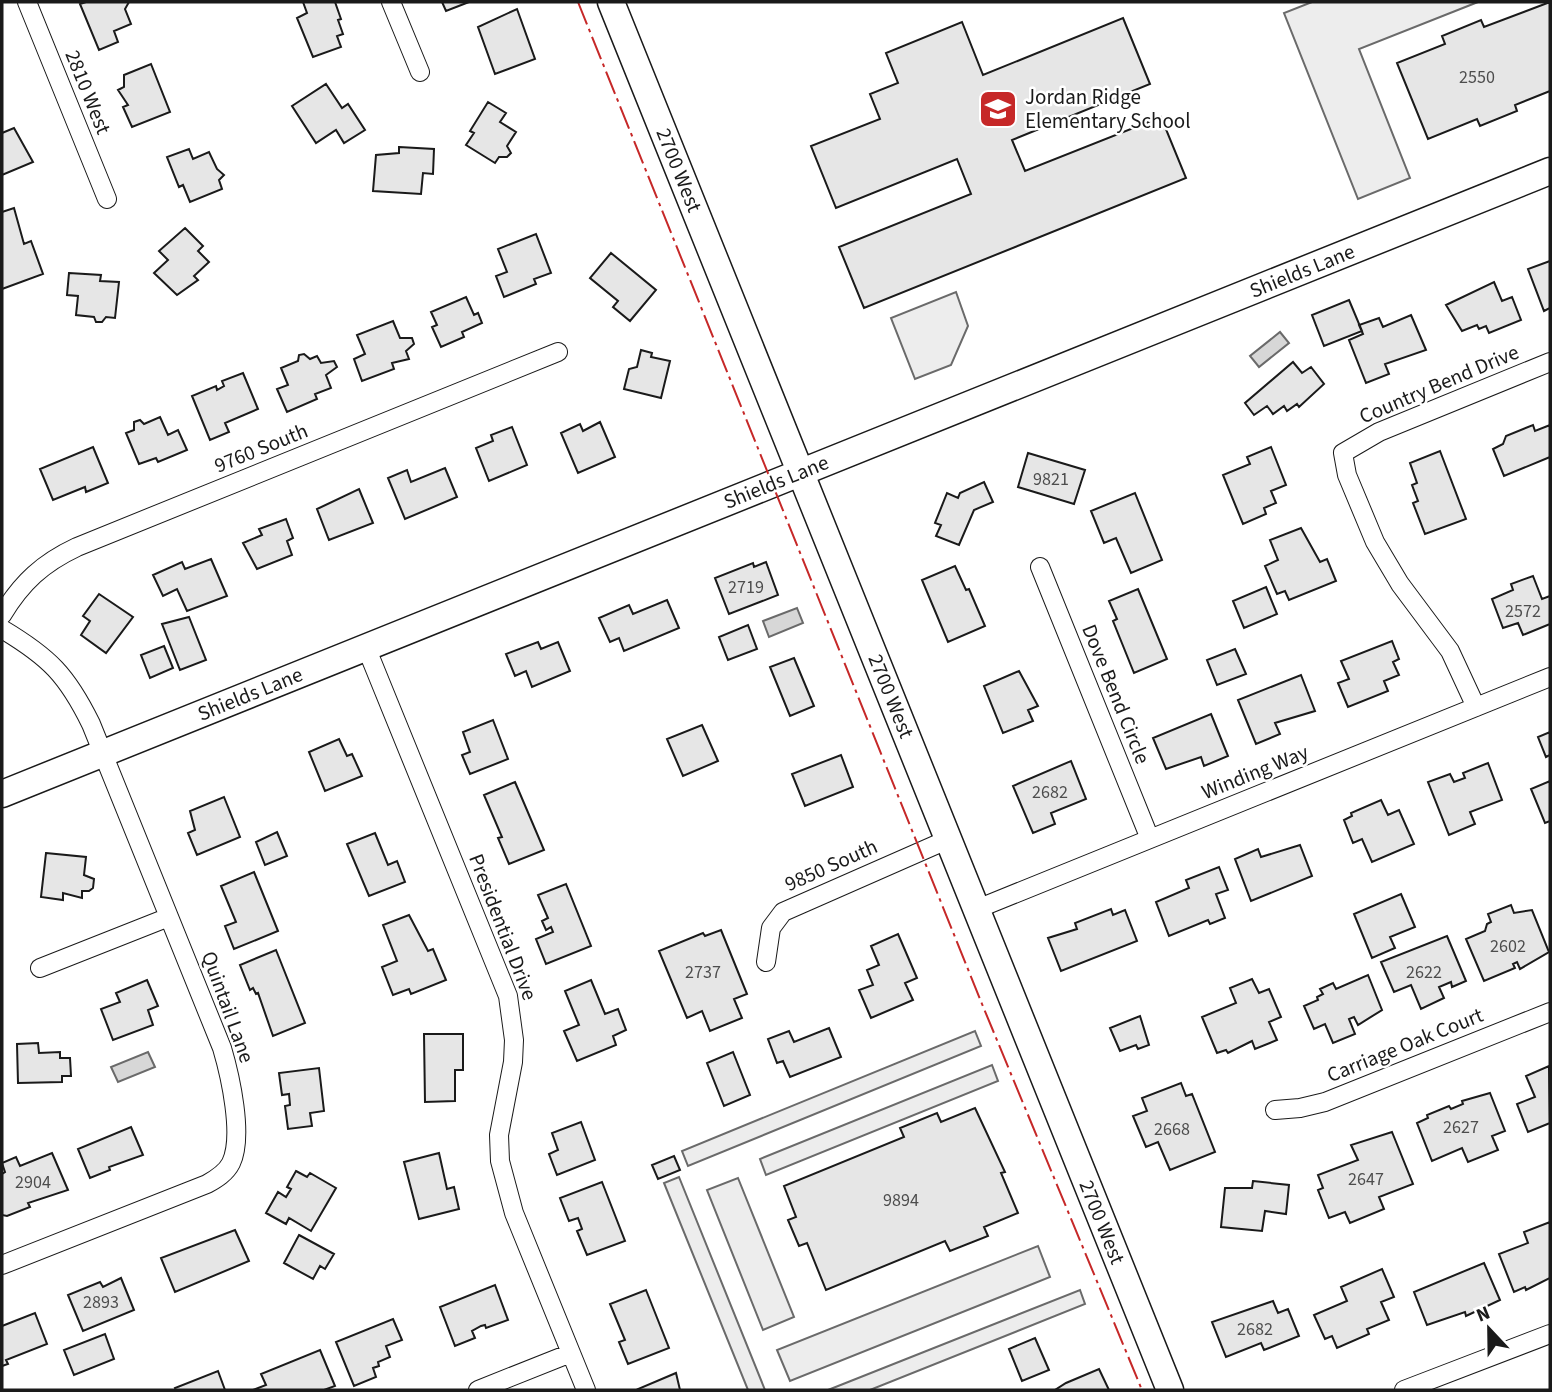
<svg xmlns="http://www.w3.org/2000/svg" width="1552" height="1392" viewBox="0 0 1552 1392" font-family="'Source Sans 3',sans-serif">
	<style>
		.built { fill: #ededed; stroke: #6a6a6a; stroke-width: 2 }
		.water { fill: #d7d7d7; stroke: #6a6a6a; stroke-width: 2 }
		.building { fill: #e6e6e6; stroke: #1a1a1a; stroke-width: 2 }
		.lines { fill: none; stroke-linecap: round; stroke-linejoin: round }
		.street-casing { stroke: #1a1a1a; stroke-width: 20 }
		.secondary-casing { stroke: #1a1a1a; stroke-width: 29 }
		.street { stroke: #fff; stroke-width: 18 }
		.secondary { stroke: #fff; stroke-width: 26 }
		.power { stroke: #c62828; stroke-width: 2; stroke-dasharray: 24 5 3.5 5; stroke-linecap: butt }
		.labels { text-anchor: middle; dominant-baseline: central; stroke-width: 5; stroke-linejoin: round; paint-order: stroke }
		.number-label { font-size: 18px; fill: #4d4d4d }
		.street-label { font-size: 21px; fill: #1a1a1a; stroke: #fff }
		.poi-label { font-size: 21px; fill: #1a1a1a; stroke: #fff; text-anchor: start }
	</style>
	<rect width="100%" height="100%" fill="#fff"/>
	<path class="built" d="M1312,2H1478L1359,49L1410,178L1358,199L1284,13Z
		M956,292L968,326L951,365L915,379L891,318Z
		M975,1031L981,1046L688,1166L682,1151Z
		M992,1065L998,1081L766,1175L760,1159Z
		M679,1177L765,1390H748L664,1183Z
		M738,1178L794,1317L763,1330L707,1190Z
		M1038,1246L1050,1277L790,1381L777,1350Z
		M1080,1290L1085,1304L870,1390H828Z"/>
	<path class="water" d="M1280,332L1289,343L1259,367L1250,356Z
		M797,608L803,623L769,637L763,621Z
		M148,1052L155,1067L118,1082L111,1067Z"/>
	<path class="building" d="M86,2H129L125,9L131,24L114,31L118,42L99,50L80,4Z
		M303,2H335L341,19L338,20L343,34L337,36L341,47L313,57L297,18L307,13Z
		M442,2H469L446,11Z
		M1550,2V91L1515,105L1517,111L1480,126L1477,119L1428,139L1397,63L1445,44L1442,36L1481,20L1484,27Z
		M517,9L535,59L495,74L478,27Z
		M1123,18L1150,84L1012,140L1025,171L1161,117L1186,178L864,308L839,247L971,194L957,159L836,208L811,146L880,119L870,94L898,83L886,53L962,22L983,75Z
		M151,64L170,112L132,127L123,107L128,105L118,90L124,87V75Z
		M326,84L342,108L348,104L365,130L344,143L336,130L316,143L292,106Z
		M488,102L506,113L500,122L516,132L507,146L511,153L507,157H499L495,163L466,145L474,133L470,131Z
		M14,128L33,162L2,175V133Z
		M399,147L434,149L433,174L423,173L421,194L373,191L376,155L399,153Z
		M189,149L193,159L209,152L217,169L224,175L219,180L222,189L190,202L183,185L179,187L167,157Z
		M14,208L24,244L31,241L43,274L2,289V212Z
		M185,228L203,246L198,251L209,262L194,276L198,280L177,295L154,273L168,260L159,251Z
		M536,234L551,273L534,279L536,284L504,297L496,276L507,272L498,249Z
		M611,253L656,290L630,321L613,307L618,301L590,278Z
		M1550,261V308L1544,311L1528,269Z
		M69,273L101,275L100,281L119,282L115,318L106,317L102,322H96L94,317L76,315L78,296L67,295Z
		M1494,282L1502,301L1512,297L1521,320L1489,333L1486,326L1479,329L1477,325L1462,331L1446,305Z
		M466,297L474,315L478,313L482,323L462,332L464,337L441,347L432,327L437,325L431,312Z
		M1349,300L1362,331L1324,346L1312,315Z
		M1411,315L1426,350L1385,364L1389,374L1366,383L1349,340L1363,334L1359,325L1379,318L1383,327Z
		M393,321L400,338H412L414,344L406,351L409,359L392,363L394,369L362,381L354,359L365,354L357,335Z
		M641,350L652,353L651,357L670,361L661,398L624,389L629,369L637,367Z
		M304,354L310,359L317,356L321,363L334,361L337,367L326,375L331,388L315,394L317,399L287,412L277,389L288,385L281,368L298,361L299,355Z
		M1293,362L1302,373L1311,367L1324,384L1299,407L1297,404L1287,411L1284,406L1273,414L1267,406L1254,415L1245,403Z
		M243,373L258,409L225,423L229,432L210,440L192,396L216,386L217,390L224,386L222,381Z
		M160,417L168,435L178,430L187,450L158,462L156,458L139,464L126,433L134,430V422L140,420L144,424Z
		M600,422L615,457L578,473L561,433L580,424L583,431Z
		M1533,425L1535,431L1550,425V457L1504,476L1493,449L1503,444L1506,436Z
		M512,427L527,465L489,481L476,448L493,441L491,435Z
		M93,447L108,483L86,492L85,487L53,500L40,469Z
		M1271,447L1286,485L1271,491L1276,503L1264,508L1266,514L1243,524L1223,475L1250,464L1247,457Z
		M1440,451L1466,519L1425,534L1413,503L1418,501L1412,485L1417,483L1410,463Z
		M1028,453L1085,470L1074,504L1018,487Z
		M445,468L457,497L405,519L388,478L407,470L411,482Z
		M984,482L993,502L974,510L959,545L936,536L941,525L935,523L947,493L958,498L960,493Z
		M359,489L373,523L329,540L317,509Z
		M1135,493L1162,560L1131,573L1116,538L1104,543L1091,511Z
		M286,519L293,538L287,541L292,555L257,569L243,543L262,535L259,529Z
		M1301,528L1320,562L1327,559L1336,581L1289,600L1285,591L1277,594L1265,566L1278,560L1270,540Z
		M211,559L227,596L187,611L177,589L163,596L153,575L182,562L185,569Z
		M766,562L778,595L729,614L715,578L753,563L754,567Z
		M955,566L966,590L969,589L985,626L948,642L922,580Z
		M1533,576L1542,599L1550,596V624L1523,635L1518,623L1503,628L1492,599L1513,590L1511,584Z
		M1266,587L1277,614L1244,628L1233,601Z
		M1138,589L1167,659L1134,673L1113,621L1117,619L1109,601Z
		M99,594L133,617L106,653L81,635L90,621L83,616Z
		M667,600L679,628L624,651L619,638L610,642L599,618L629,605L633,614Z
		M189,617L206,660L180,670L162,624Z
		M748,625L757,649L728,660L719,637Z
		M1392,641L1399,659L1393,662L1399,675L1384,681L1388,691L1348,707L1338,683L1349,679L1341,661Z
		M538,642L541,649L558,642L570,671L532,687L526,671L515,676L506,654Z
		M164,646L173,668L150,678L141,655Z
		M1235,649L1246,674L1217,685L1207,660Z
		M794,658L814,706L790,716L770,667Z
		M1019,671L1038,706L1028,710L1033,721L1003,733L984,686Z
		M1301,675L1315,711L1275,723L1280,734L1256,744L1238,700Z
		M1211,714L1228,756L1204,766L1201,757L1166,769L1153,738Z
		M493,720L508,759L470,774L462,755L470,752L463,732Z
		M702,725L718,761L683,776L667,739Z
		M1550,732V755L1546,757L1538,737Z
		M339,739L347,756L352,754L362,776L325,791L309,752Z
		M841,755L853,787L805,806L792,774Z
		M1071,761L1086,799L1051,813L1055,824L1033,833L1013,786Z
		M1488,763L1502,800L1470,812L1475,824L1449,835L1428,782L1450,774L1454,782L1465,778L1463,773Z
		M1550,781V821L1545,823L1531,789Z
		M515,782L544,850L509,864L498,838L502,837L484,795Z
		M224,797L240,837L197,855L188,833L195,830L190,811Z
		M1381,800L1388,815L1399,810L1414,844L1372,862L1362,839L1353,843L1344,820L1352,816L1351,813Z
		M277,832L287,856L265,865L256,842Z
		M375,833L388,865L397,861L405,882L369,896L347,844Z
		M1300,845L1312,876L1251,901L1235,859L1258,849L1261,857Z
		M46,853L86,857L84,875L94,879L93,888L89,891H82V898L63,893V900L41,897Z
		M1219,867L1228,890L1216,894L1225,918L1210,924L1208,920L1169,936L1156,902L1189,888L1186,880Z
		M254,872L278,931L234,949L225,926L236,922L221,886Z
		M566,884L591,946L546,964L536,939L553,932L551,927L546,930L542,921L548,918L538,895Z
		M1401,894L1415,927L1390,937L1395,948L1372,958L1354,914Z
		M1511,905L1514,913L1532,910L1549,952L1520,969L1517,962L1513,964L1515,968L1484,981L1466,939L1485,931L1487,924L1491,922L1488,914Z
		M1111,909L1113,915L1125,910L1137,941L1061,971L1048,938L1077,929L1075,923Z
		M409,915L428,951L433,949L446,980L411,994L409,989L393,995L382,967L397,961L383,925Z
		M721,930L747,994L734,999L742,1018L710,1031L702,1011L687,1018L659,951L703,933L705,936Z
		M898,934L917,978L905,983L913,1000L871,1018L859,990L873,985L867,970L879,965L871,946Z
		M1447,936L1466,981L1452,987L1451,982L1439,987L1444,998L1421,1009L1411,985L1394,992L1381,962Z
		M276,950L305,1023L273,1036L258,993L256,994L253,988L250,990L240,965Z
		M1368,975L1382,1010L1358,1025L1354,1017L1349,1019L1355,1034L1333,1043L1325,1024L1314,1029L1304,1006L1318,1000L1317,997L1323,994L1320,989L1333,983L1336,989Z
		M1252,979L1259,993L1269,989L1281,1017L1269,1022L1277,1040L1255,1049L1252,1041L1228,1053L1226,1050L1217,1053L1202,1017L1236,1003L1230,988Z
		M147,980L158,1006L148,1010L153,1025L113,1040L101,1009L120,1002L116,993Z
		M591,980L605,1014L618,1009L626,1030L613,1036L616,1045L577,1061L564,1031L579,1025L565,991Z
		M1140,1016L1149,1045L1138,1049L1136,1045L1120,1051L1110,1028Z
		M829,1028L841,1057L790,1077L783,1061L777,1063L768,1039L789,1031L794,1042Z
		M424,1034H463V1070H455V1101L425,1102Z
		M38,1043L39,1053L60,1052V1058H70L71,1076H62V1082L18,1083L17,1044Z
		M733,1052L750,1095L724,1106L707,1063Z
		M1549,1066L1550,1123L1528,1132L1517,1104L1535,1097L1526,1076Z
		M319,1068L324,1111L310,1113L312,1126L288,1129L285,1106L290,1105L289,1094L282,1095L279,1073Z
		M1181,1083L1186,1096L1192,1094L1215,1152L1170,1170L1158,1142L1146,1147L1133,1116L1147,1111L1142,1098Z
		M1490,1093L1505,1131L1492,1136L1498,1150L1468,1162L1462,1148L1432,1161L1417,1123L1428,1118L1427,1115L1449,1106L1451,1109L1463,1104L1462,1101Z
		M975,1108L1005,1172L1001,1173L1018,1213L984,1227L988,1236L950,1251L945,1241L826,1290L807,1243L799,1246L788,1220L796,1217L784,1186L904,1137L900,1128L937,1113L941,1122Z
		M581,1122L595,1160L557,1175L549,1154L558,1150L552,1133Z
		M131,1127L143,1155L109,1167L110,1170L90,1178L78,1149Z
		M1392,1132L1413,1184L1379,1197L1384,1209L1350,1223L1345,1212L1329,1218L1318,1190L1323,1188L1318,1175L1358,1160L1351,1145Z
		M52,1153L68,1190L28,1203L30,1207L7,1216L2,1215V1174L5,1172L2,1163L16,1157L20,1166Z
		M439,1153L447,1189L454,1187L459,1209L419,1219L404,1162Z
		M674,1156L680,1170L658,1179L652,1165Z
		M296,1171L307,1177L310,1173L336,1188L311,1231L289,1218L286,1224L266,1213L278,1192L286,1197L291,1189L287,1187Z
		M1253,1181L1289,1185L1286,1214L1265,1211L1262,1231L1221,1227L1225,1188H1252Z
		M602,1182L625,1241L587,1255L577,1231L582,1229L578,1218L569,1221L560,1198Z
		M1550,1222V1278L1526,1290L1525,1287L1514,1292L1499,1254L1528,1243L1524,1232Z
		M235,1230L249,1261L175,1292L161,1258Z
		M299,1235L334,1254L325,1269L320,1266L313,1279L284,1263Z
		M1484,1263L1500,1300L1466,1316L1465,1312L1427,1325L1414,1292Z
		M1382,1269L1394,1297L1381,1302L1389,1320L1367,1329L1369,1334L1337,1348L1332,1336L1325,1339L1314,1315L1347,1301L1341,1287Z
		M121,1278L134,1310L83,1331L68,1295L100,1282L103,1287Z
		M495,1285L508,1320L486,1328L485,1325L481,1326L472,1331L475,1338L455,1346L440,1307Z
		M646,1290L669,1348L628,1364L619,1342L625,1340L610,1304Z
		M1273,1301L1278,1313L1288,1309L1299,1336L1264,1350L1261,1343L1226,1357L1212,1322Z
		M35,1313L47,1344L6,1360L8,1364L2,1366V1326Z
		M393,1319L402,1340L386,1346L390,1357L378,1362L379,1366L373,1368L376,1377L354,1386L336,1342Z
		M105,1334L114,1359L74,1375L64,1350Z
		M1035,1338L1049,1370L1022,1381L1009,1349Z
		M320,1350L335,1386L324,1390H253L266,1385L261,1374Z
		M1099,1369L1109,1390H1055L1066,1383Z
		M218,1371L225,1390H176L175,1388Z
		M676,1373L680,1390H639L638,1389Z"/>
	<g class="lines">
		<defs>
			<path id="street" d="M27,2L107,199
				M391,2L420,72
				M1040,567L1150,839
				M2,615C22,582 43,563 77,547L558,352
				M2,629C49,657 67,675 91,724L222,1048C230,1075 244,1136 231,1163C226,1173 216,1179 207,1184L2,1265
				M366,647L508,996L514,1040L513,1062L499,1135L500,1161L514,1213L586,1390
				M1476,707L1450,651L1400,584L1375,542L1347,475L1343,453L1379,432L1550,362
				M977,909L1550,677
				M766,962L771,928L783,912L949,839
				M40,968L169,917
				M1275,1110L1300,1108L1325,1102L1550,1012
				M478,1390L571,1353
				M1404,1390L1550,1334"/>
			<path id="secondary" d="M611,2L1170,1390
				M2,794L1550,171"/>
		</defs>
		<use href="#street" class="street-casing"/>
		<use href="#secondary" class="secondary-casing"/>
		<use href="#street" class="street"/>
		<use href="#secondary" class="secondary"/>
		<path class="power" d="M578,2L982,1004L1142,1390"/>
	</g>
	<defs>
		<symbol id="school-square" viewBox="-11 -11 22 22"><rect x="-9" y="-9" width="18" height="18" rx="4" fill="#c62828" stroke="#fff"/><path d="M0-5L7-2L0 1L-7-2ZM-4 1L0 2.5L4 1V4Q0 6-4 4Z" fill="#fff"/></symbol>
	</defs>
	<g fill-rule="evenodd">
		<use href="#school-square" x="976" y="87" width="44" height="44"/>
	</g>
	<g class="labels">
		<g class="number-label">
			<text x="1477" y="77">2550</text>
			<text x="1051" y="479">9821</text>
			<text x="746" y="587">2719</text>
			<text x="1523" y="611">2572</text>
			<text x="1050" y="792">2682</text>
			<text x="1508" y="946">2602</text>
			<text x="703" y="972">2737</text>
			<text x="1424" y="972">2622</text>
			<text x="1461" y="1127">2627</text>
			<text x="1172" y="1129">2668</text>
			<text x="1366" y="1179">2647</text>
			<text x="33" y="1182">2904</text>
			<text x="901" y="1200">9894</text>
			<text x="101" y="1302">2893</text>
			<text x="1255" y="1329">2682</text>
		</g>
		<g class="street-label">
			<text transform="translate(88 92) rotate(68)">2810 West</text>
			<text transform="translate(679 170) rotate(68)">2700 West</text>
			<text transform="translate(1302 271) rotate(-22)">Shields Lane</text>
			<text transform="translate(1439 384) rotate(-23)">Country Bend Drive</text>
			<text transform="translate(261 448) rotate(-22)">9760 South</text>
			<text transform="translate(776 482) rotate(-22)">Shields Lane</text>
			<text transform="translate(250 694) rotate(-22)">Shields Lane</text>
			<text transform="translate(1116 694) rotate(68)">Dove Bend Circle</text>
			<text transform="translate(891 696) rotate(68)">2700 West</text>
			<text transform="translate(1255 772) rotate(-22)">Winding Way</text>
			<text transform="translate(831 865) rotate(-24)">9850 South</text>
			<text transform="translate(503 927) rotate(69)">Presidential Drive</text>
			<text transform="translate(228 1007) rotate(70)">Quintail Lane</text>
			<text transform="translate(1405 1045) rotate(-22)">Carriage Oak Court</text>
			<text transform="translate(1102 1222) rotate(68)">2700 West</text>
		</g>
		<g class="poi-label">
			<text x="1025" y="97">Jordan Ridge<tspan x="1025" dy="24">Elementary School</tspan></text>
		</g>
	</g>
	<rect width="1552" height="1392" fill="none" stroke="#1a1a1a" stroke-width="7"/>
	<g transform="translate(1489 1329) rotate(338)" stroke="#ffffff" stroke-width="5" paint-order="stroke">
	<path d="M0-5L12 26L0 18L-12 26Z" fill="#1a1a1a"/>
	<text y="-10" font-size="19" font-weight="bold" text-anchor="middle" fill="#1a1a1a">N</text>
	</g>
</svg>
